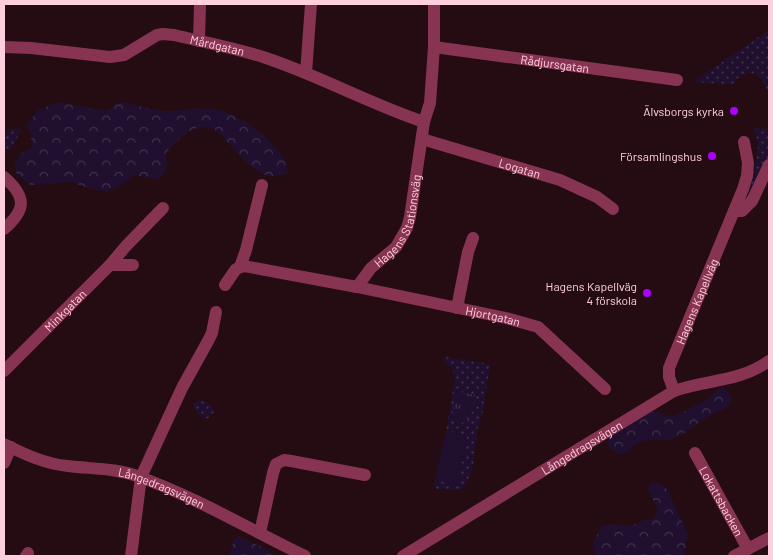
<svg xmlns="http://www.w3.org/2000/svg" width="773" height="560" viewBox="0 0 773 560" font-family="Barlow,sans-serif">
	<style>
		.grass { fill: url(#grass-dots) }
		.forest { fill: url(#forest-crowns) }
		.park { fill: url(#park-tufts) }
		.pitch { fill: #200f2e }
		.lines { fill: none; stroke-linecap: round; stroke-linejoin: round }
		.minor { stroke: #873352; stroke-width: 12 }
		.poi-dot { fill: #ad00fa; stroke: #240c12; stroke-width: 2 }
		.labels { text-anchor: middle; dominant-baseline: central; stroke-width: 4.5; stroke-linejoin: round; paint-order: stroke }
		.street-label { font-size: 12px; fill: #ffcfdd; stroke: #240c12 }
		.poi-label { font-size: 12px; fill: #ffcfdd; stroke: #240c12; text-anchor: end }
	</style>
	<defs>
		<pattern id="grass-dots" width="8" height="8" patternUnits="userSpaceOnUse" patternTransform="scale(1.25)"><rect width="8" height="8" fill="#200f2e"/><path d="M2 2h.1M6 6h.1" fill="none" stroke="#41314c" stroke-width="1.8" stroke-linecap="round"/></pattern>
		<pattern id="forest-crowns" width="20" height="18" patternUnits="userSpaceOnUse" patternTransform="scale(1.25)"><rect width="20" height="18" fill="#200f2e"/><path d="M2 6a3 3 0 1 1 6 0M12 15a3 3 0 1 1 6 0" fill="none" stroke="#41314c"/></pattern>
		<pattern id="park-tufts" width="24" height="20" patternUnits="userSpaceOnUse" patternTransform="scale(1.25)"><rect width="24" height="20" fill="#200f2e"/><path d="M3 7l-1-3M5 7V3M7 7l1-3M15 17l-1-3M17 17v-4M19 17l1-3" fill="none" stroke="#41314c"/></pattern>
	</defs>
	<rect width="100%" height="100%" fill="#240c12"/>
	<path class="grass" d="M769,30V95C766,91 765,84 762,80C752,67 740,75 732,85L693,82Z
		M753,128L769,129V148L768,149L769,161L750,198L741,205C748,187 761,158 757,139C756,135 754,131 753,128Z
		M8,129H22L11,150L4,148V142Z
		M446,357L490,364C487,382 486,401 481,418C480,423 477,428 477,433C473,454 477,474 460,490L436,489L434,485L435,480L457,485L467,436L446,431L455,377L452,369L442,358Z
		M199,400C207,401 212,404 214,412L209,418L205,419L195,411L193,404Z"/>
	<path class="forest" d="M57,102L106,111L120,102C138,105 155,112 173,111C190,110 205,106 222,111C245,117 288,149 288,174C283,174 274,177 269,176C262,175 255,169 249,165C240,157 221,133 214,129C195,121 177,140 166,153L167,170L159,180L134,175L121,185L105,192L88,188L71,182L30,185L16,173L14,164L22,153L32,147L31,134L27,125L37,111Z
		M723,387L732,396L729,406C721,411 712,414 704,419C692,427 682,437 667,440C659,441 650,439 643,441C630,444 629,462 609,448L607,441L611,435L650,412H658L664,415L674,416L686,411L709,398L718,389Z
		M658,482L667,489L688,534L684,556H597C590,546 596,536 602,526L615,524L630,526L644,520L653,519L658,510L648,490L651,483Z
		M239,536L264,548L277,556H229L234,540Z"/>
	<path class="park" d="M457,391L475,395L469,424L451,420Z"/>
	<path class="pitch" d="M446,431L467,436L457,485L435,480Z"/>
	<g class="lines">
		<g class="minor">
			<path d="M199,41L200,4"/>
			<path id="s1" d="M4,47L31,48L110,57L124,55L157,35L163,34L174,35C204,42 236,48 266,58C320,76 370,104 424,122"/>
			<path id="s2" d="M434,47L677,80"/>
			<path d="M306,73L311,4"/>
			<path id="s3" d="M422,139L560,180L597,197L613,209"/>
			<path d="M4,177C27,197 26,210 4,229"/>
			<path d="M734,211H742L752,201L769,165"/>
			<path d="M110,265L126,246L163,208"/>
			<path d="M240,267L246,250L262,185"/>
			<path id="s4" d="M225,285L236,269L244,266L357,287L371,268L396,247L407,228L410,217L424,122L430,103L434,47V4"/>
			<path id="s5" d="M357,287L506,318L538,327L605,389"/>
			<path d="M457,308L468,252L473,238"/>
			<path id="s6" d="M4,371L110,265H133"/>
			<path id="s7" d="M674,391L669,377V368L743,189L747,176L748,163L744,142"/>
			<path id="s8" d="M4,444C24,454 45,464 68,466C93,469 116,468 140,477C195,497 251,530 305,556"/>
			<path id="s9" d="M695,453L748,549"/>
			<path d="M4,463L11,447"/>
			<path d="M260,533L273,473L276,464L284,460L291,461L365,475"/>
			<path d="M26,556L28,553"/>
			<path d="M131,556L141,477L182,388L208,341L212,333L216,312"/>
			<path id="s10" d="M403,556L674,391C708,379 737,383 769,361"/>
			<path d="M734,556L769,538"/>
		</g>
	</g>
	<g class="poi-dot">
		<circle cx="734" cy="111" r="5"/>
		<circle cx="712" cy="156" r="5"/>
		<circle cx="647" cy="293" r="5"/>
	</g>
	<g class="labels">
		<g class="street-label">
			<text stroke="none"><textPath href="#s1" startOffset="221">Mårdgatan</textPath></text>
			<text stroke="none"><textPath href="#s2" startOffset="122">Rådjursgatan</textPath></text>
			<text stroke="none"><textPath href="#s3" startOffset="102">Logatan</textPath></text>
			<text stroke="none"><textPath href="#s4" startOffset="224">Hagens Stationsväg</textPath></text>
			<text stroke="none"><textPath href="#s7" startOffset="96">Hagens Kapellväg</textPath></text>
			<text stroke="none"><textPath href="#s6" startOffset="86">Minkgatan</textPath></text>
			<text stroke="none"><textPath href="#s5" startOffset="139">Hjortgatan</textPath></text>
			<text stroke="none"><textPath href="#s10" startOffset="209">Långedragsvägen</textPath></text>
			<text stroke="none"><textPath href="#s8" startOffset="165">Långedragsvägen</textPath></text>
			<text stroke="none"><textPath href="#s9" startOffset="55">Lokattsbacken</textPath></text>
		</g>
		<g class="poi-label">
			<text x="724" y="111">Älvsborgs kyrka</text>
			<text x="702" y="156">Församlingshus</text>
			<text x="637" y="286">Hagens Kapellväg<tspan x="637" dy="14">4 förskola</tspan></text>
		</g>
	</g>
	<rect width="773" height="560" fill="none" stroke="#ffcfdd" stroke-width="10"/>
</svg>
